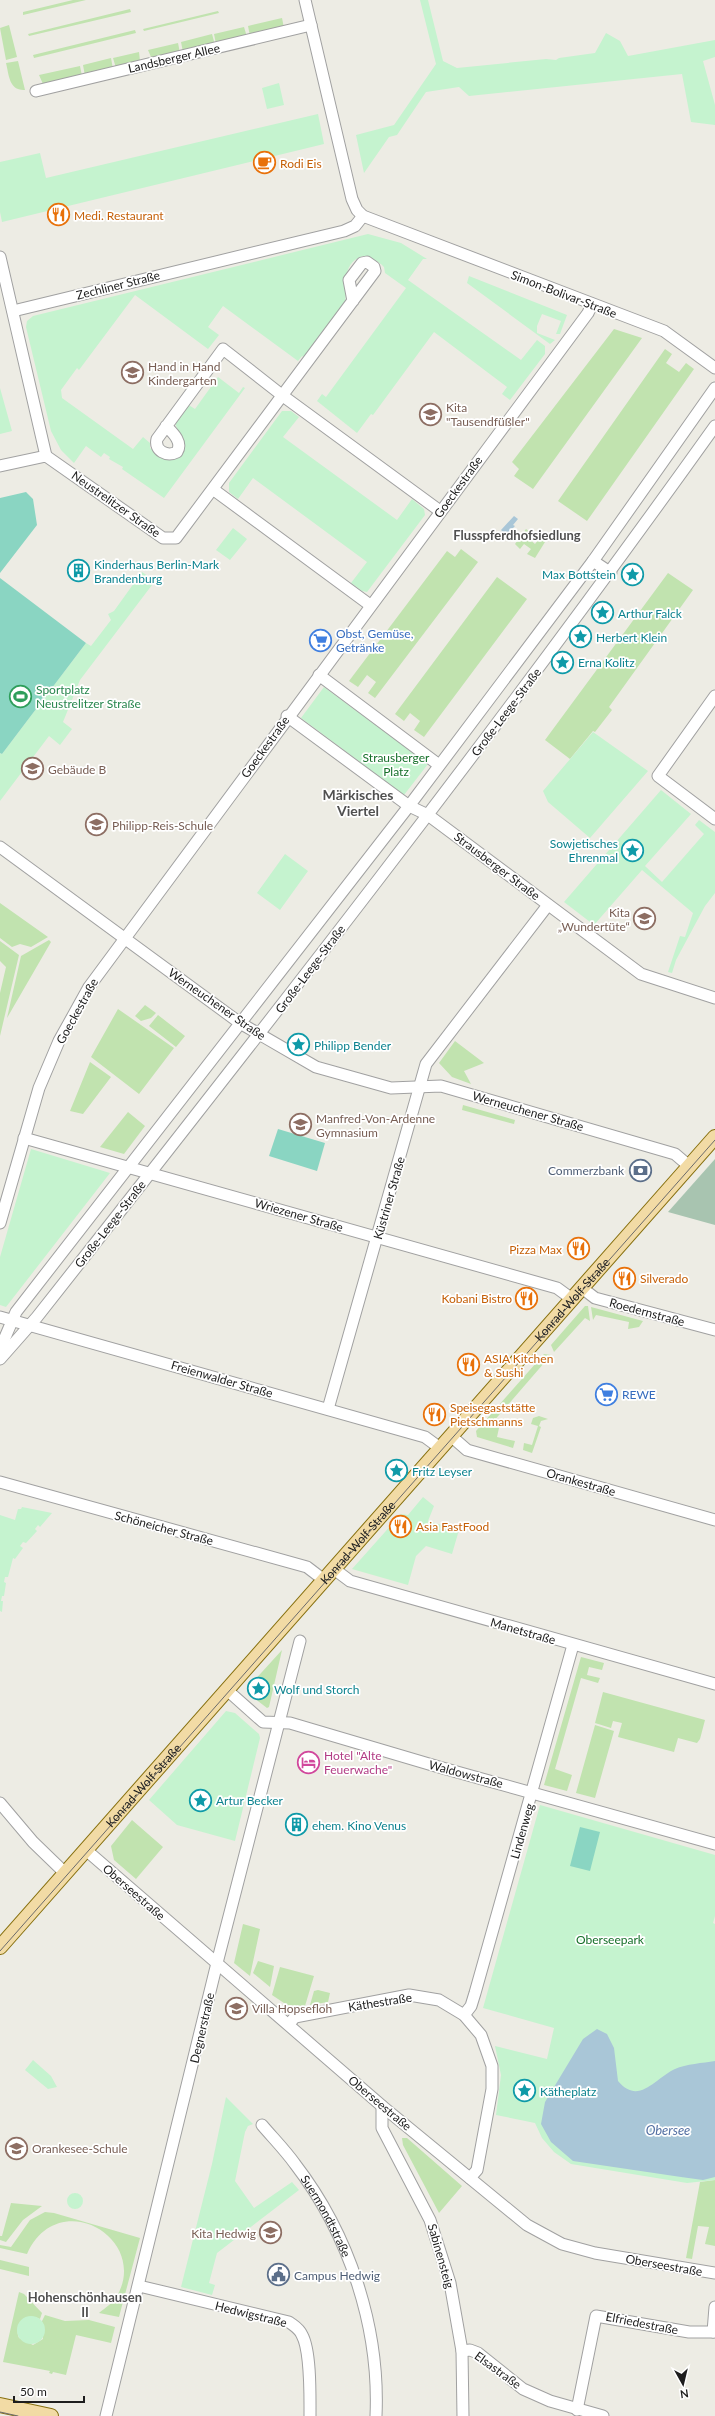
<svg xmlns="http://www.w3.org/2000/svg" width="715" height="2416" viewBox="0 0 715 2416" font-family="Lato,sans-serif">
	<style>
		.grass { fill: #c1e3af }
		.cemetery { fill: #a8c4b0 }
		.park { fill: #c5f3cf }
		.pitch { fill: #8ad5c2 }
		.water { fill: #a9c6d7 }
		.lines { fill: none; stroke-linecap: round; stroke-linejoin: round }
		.minor-casing { stroke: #a1a1a1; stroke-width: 13 }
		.major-casing { stroke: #87700f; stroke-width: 16 }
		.minor { stroke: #fff; stroke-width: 11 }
		.major { stroke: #f2dba5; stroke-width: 14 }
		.tram { stroke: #6b6b6b; stroke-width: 1 }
		.labels { text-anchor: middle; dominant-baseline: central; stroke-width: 3.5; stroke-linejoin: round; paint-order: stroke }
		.street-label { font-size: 12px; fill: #1d1d1d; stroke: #fff }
		.food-label { font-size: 12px; fill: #c56008; stroke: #fff; text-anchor: start }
		.education-label { font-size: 12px; fill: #785e54; stroke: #fff; text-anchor: start }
		.culture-label { font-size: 12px; fill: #0d838f; stroke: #fff; text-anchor: start }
		.shop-label { font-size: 12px; fill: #366cbe; stroke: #fff; text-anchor: start }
		.leisure-label { font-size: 12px; fill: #27864d; stroke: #fff; text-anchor: start }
		.park-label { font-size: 12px; fill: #16702a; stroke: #fff }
		.service-label { font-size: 12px; fill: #4e5e75; stroke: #fff; text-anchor: end }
		.hotel-label { font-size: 12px; fill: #b23c85; stroke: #fff; text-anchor: start }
		.neighbourhood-label { font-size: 13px; font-weight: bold; fill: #505050; stroke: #fff }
		.water-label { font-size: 13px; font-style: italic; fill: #5470a3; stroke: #fff }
		.quarter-label { font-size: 14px; font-weight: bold; fill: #505050; stroke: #fff }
	</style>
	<rect width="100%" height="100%" fill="#edece4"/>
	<path class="grass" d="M73,0H86L23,15V12Z
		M130,9L131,12L29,36L28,34Z
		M218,11L219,13L144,31L143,29Z
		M282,18L284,28L250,36L248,26Z
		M9,25L17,57L6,60L0,28Z
		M244,27L247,37L216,44L214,34Z
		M135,30L136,33L34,58L33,55Z
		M212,34L215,45L183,52L181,42Z
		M178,43L180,53L151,57L148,50Z
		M139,52L140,61L116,68L113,58Z
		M111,58L113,69L85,76L83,65Z
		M18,61L25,90C9,91 9,75 6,63Z
		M80,66L82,76L43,84L39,75Z
		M614,329L642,338L533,489L514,476L519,469L512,462Z
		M665,349L672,354L666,363L679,372L686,363L694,369L587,521L558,501Z
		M526,529L531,533L528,538L535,544L539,539L545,542L535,558L527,554L531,549L524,544L520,549L515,544Z
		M461,549L478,562L375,698L368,693L376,682L367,675L358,687L349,681L447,551L455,557Z
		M668,573L693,590L609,707L612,710L595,732L593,731L570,759L545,740Z
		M497,577L527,599L424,737L414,730L420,721L410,713L404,721L395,714Z
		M0,903L48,937L31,947L20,944L12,947L0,938Z
		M49,940L51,942L7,1018L21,956Z
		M0,941L19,955L0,1036V993L6,967L0,961Z
		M145,1005L156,1013L151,1018L141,1021L135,1016Z
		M118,1009L174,1048L139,1094L91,1057Z
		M158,1015L185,1036L176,1047L149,1026Z
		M455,1041L484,1063L464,1071L471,1084L452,1077L439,1063Z
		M90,1062L111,1077L83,1114L70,1111Z
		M463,1105L515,1120L514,1124L462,1110Z
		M128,1112L145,1126L124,1154L100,1147Z
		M585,1306H588L590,1321L585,1318L554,1352L551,1345Z
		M591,1307L643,1321L639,1327L628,1329L629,1322L596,1315L593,1320Z
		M544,1354L551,1355L493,1422L499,1428L497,1437L515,1441L513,1448L477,1437L476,1431Z
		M539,1416L548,1419L541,1421L539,1426L541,1427L532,1453L523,1450L524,1443L532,1445L538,1426L531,1424L533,1418Z
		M282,1650L269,1707L267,1708L254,1698L251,1684Z
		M581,1657L604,1663L602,1670L589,1667L587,1675L600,1678L598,1683L581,1678L555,1769L572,1775L567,1791L544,1785Z
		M603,1692L705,1720L700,1739L697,1743L678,1738L674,1752L618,1737L622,1723L613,1721L611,1728L595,1723Z
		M595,1725L614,1731L595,1798L576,1793Z
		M132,1820L163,1847L136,1879L114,1860L111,1846Z
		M243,1924L260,1929L250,1976L234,1963Z
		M258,1961L274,1966L270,1987L253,1973Z
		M280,1967L314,1976L305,2006L287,2005L272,1995Z
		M318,1990L330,1993L328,2002L310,2005L314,1991Z
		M402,2138H407L462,2186L439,2213L403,2145Z
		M715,2180V2246L705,2244L709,2227L698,2226L692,2259L686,2258L700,2182Z
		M11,2203L42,2206L23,2220L6,2242L0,2240V2236H2Z
		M45,2212L54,2213L140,2238L119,2317L99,2313C105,2308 113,2303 117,2296C150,2238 58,2185 27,2254L0,2248V2245L11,2247L30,2220Z
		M0,2260L29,2267V2276L0,2269Z
		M19,2292L24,2294L42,2313L40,2319C26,2312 13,2323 19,2338L33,2345L43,2339L42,2321L45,2315L65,2321L89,2320L115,2327L111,2343L76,2335L66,2375L53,2372L52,2374L49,2373L50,2371L3,2362Z"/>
	<path class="cemetery" d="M715,1159V1225L668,1212Z"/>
	<path class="park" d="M420,0H428L443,61L457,68L546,59L556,60L559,58L595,53L606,33L620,41L628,56L715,40V57L703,61L715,105V125L691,122L682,74L469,96L459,87L426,92L397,135L389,137L364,173L356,135L394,125L436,64Z
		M279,83L284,105L267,109L262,88Z
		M318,114L324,144L2,222L0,212V162L40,153L46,178Z
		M368,234L401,243L427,259H423L408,280L521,360L537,340L545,346V354L510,400L502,394L507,387L434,332L373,415L371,414L357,433L317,401L322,394L326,397L406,288L385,273L384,267C378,261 371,257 363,256C338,264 350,290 344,305C337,320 316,344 305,358L302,356L298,361L223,306L208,327L219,335L208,349L135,295L79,370L77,368L61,390L62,398L133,449L143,437L150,443V448L168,460L180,456C192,442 177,435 175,422L187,404L195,409L218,377L239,393L243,387L245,388L164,498L122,469L123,467L109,459L110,457L104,453L101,457L86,446L74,463L61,450L51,431L26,327L27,321L33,316Z
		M469,276L567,315L560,334H556L561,321L542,314L537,326V333L555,340L550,344L467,283Z
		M0,388L12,431L0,434Z
		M282,411H291L299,417L283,437L397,520L412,499L424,509L425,515L367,592L362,591L351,583L367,562L253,478L238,499L229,492V483Z
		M233,528L247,539L230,560L216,550Z
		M142,572L155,581L80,680L63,722L72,729L60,745L49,736L0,801V753L2,754L86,643L91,646L111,620L108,614L114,611Z
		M324,687L428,764L404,795L301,718Z
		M593,732L648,771L590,838L548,802L543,791Z
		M661,790L691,814L645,866L662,882L704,834L695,825L699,820L715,832V893L705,906L676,960L672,973L668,972L680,936L685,937L693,913L642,870L594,925L564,902Z
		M285,854L308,871L280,910L257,893Z
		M31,1149L110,1173L6,1307L0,1305V1257Z
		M423,1497L434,1506L428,1521L459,1530L452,1554L426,1546L416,1556L408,1585L352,1569L401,1514L408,1515Z
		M22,1507L52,1513L40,1527L38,1525L35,1529L37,1531L26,1543L23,1542L20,1546L23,1548L15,1559L13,1558L8,1577H5L4,1582L6,1583L4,1596H2L1,1601H3L2,1612L0,1611V1515L15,1520L18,1509H21Z
		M226,1711L235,1713L259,1734L260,1738L235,1841L177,1825L149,1800Z
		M540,1805L715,1855V1916L713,1923L715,1924V2180L687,2183L571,2164L554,2152L542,2138L535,2123L496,2115L501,2075L495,2046L547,2059L554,2028L483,2008Z
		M33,2060L51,2076L57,2087L48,2089L25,2070Z
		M226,2097L253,2124L248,2126L245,2132L235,2181L254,2208L292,2182L299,2190L217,2253L209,2283L215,2285L212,2295L181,2287L212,2164Z
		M67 2201a8 8 0 1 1 16 0a8 8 0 1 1-16 0Z
		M17 2330a14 14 0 1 1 28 0a14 14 0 1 1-28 0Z"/>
	<path class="pitch" d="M26,492L33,499L37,525L0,573V498Z
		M0,578L86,643L2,754L0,753Z
		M278,1129L325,1143L317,1171L269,1156Z
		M580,1827L600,1832L590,1871L570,1866Z"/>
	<path class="water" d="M514,516L518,519L513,525L515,526L502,539L498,536L502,531L501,530Z
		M597,2029L607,2034L614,2048L618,2081C639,2106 655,2078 675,2069C686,2064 703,2063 715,2061V2177L703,2180L681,2177L573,2161L551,2142L541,2124L545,2102L583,2039Z"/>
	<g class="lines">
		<defs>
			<g id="minor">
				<path d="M305,0L352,199L357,210L363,216L664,331L715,368"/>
				<path d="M36,91L311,25"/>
				<path d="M0,257L46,456"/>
				<path d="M13,311L344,231L355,226L363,216"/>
				<path d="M166,426C173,433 183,442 177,452C167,457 154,451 157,439L223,349L283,396L440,511"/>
				<path d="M0,466L46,456L163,538H176L375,271L374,267L367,262L362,263L349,280L353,301"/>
				<path d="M214,490L370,605"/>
				<path d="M593,561L611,573"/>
				<path d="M319,675L439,765"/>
				<path d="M715,696L658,776L715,819"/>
				<path d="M287,716L409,806L428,815L641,974L715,998"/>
				<path d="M0,847L240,1023L316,1067L391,1088L441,1086L675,1154L689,1166"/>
				<path d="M24,1138L557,1288L572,1299"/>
				<path d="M0,1223L39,1088L59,1041L89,987L588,313L592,304"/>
				<path d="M582,1288L595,1298L715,1330"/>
				<path d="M0,1317L425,1437L440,1448"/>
				<path d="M0,1349L16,1312L409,806L593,561L715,388"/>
				<path d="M0,1359L37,1317C268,1024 498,730 715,426"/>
				<path d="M328,1409L426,1064L548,905"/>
				<path d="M451,1436L467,1450L715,1520"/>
				<path d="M0,1482L307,1567L324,1580"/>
				<path d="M334,1569L350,1581L715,1684"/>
				<path d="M227,1690L263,1722L290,1723L439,1767L715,1844"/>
				<path d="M0,1803L33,1842L65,1873"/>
				<path d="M86,1850L382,2106L527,2225L562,2244L595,2253L715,2273"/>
				<path d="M464,2015L471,2006L475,1993L573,1645"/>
				<path d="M289,2024L295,2017L409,1995L439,2000L464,2015L481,2035L492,2066V2089L477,2170L470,2178"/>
				<path d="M382,2106V2128L430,2220L450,2283L462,2351L463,2416"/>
				<path id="s1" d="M262,2125C273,2138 285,2150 295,2164C349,2234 380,2327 376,2416"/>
				<path d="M139,2286L289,2322C294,2326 299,2328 302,2335C311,2351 310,2396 310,2416"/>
				<path d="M713,2332L715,2307"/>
				<path d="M462,2351L470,2350L478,2353L523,2389L550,2401L603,2416"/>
				<path d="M577,2410L596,2316L689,2332H713"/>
				<path d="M106,2416L217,1963L300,1641"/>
			</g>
			<g id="major">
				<path id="s2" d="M0,1947L715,1137"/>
				<path d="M0,2405L51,2416"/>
			</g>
		</defs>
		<use href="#minor" class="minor-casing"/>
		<use href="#major" class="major-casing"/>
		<use href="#minor" class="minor"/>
		<use href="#major" class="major"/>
		<path class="tram" d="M0,1951L715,1140
			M0,2412L18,2416"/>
	</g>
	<defs>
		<symbol id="cafe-ring" viewBox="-11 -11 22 22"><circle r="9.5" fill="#fff" stroke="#e8710a" stroke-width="1.5"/><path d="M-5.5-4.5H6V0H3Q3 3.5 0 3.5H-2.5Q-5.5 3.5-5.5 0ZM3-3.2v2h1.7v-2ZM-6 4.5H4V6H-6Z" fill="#e8710a"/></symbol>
		<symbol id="restaurant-ring" viewBox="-11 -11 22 22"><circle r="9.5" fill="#fff" stroke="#e8710a" stroke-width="1.5"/><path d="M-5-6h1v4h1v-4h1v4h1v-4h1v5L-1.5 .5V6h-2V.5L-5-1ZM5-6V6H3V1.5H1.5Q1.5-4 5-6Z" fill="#e8710a"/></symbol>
		<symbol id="school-ring" viewBox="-11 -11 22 22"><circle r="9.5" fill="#fff" stroke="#8d6e63" stroke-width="1.5"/><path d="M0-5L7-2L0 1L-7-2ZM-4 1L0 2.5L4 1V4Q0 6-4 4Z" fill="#8d6e63"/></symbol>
		<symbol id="building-ring" viewBox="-11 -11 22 22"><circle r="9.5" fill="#fff" stroke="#0f9aa8" stroke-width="1.5"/><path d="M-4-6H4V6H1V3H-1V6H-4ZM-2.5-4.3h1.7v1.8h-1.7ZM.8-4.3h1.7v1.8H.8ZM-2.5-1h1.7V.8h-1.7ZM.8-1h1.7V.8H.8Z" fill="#0f9aa8"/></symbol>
		<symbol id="sight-ring" viewBox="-11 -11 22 22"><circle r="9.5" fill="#fff" stroke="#0f9aa8" stroke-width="1.5"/><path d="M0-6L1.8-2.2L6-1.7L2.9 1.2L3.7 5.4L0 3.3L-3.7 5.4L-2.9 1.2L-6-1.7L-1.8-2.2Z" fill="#0f9aa8"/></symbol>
		<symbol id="supermarket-ring" viewBox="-11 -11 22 22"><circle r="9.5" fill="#fff" stroke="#3f7fe0" stroke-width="1.5"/><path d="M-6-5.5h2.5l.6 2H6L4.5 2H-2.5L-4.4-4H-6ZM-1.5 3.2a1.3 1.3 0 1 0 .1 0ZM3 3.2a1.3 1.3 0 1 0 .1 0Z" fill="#3f7fe0"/></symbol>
		<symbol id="stadium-ring" viewBox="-11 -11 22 22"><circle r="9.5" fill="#fff" stroke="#2e9e5b" stroke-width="1.5"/><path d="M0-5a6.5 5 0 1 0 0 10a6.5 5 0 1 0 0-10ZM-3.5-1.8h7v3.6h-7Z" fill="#2e9e5b"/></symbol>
		<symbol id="bank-ring" viewBox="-11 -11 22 22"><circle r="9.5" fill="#fff" stroke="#5c6f8a" stroke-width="1.5"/><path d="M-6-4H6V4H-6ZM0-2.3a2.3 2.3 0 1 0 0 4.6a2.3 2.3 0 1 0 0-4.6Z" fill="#5c6f8a"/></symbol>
		<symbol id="hotel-ring" viewBox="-11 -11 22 22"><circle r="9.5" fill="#fff" stroke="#d1479c" stroke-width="1.5"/><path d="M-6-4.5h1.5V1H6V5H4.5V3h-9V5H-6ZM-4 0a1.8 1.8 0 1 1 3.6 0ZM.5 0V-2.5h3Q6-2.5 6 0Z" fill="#d1479c"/></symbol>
		<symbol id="civic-ring" viewBox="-11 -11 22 22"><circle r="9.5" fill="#fff" stroke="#5c6f8a" stroke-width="1.5"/><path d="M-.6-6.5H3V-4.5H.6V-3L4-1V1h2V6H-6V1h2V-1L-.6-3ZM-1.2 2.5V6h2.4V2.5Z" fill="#5c6f8a"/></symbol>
	</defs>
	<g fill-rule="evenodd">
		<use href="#cafe-ring" x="252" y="150" width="25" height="25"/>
		<use href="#restaurant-ring" x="46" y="202" width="25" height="25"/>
		<use href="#school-ring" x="120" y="360" width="25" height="25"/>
		<use href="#school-ring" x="418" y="402" width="25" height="25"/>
		<use href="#building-ring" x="66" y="558" width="25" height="25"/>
		<use href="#sight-ring" x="620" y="562" width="25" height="25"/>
		<use href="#sight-ring" x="590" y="600" width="25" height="25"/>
		<use href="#sight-ring" x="568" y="624" width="25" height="25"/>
		<use href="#supermarket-ring" x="308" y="628" width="25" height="25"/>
		<use href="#sight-ring" x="550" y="650" width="25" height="25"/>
		<use href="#stadium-ring" x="8" y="684" width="25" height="25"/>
		<use href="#school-ring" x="20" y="756" width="25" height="25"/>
		<use href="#school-ring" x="84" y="812" width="25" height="25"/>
		<use href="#sight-ring" x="620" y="838" width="25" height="25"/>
		<use href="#school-ring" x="632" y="906" width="25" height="25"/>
		<use href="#sight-ring" x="286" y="1032" width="25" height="25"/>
		<use href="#school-ring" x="288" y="1112" width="25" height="25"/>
		<use href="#bank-ring" x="628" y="1158" width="25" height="25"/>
		<use href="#restaurant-ring" x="566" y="1236" width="25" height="25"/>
		<use href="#restaurant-ring" x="612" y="1266" width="25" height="25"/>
		<use href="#restaurant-ring" x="514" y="1286" width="25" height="25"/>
		<use href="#restaurant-ring" x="456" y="1352" width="25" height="25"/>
		<use href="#supermarket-ring" x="594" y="1382" width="25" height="25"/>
		<use href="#restaurant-ring" x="422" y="1402" width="25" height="25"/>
		<use href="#sight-ring" x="384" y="1458" width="25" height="25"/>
		<use href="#restaurant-ring" x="388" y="1514" width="25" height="25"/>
		<use href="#sight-ring" x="246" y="1676" width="25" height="25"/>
		<use href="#hotel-ring" x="296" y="1750" width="25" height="25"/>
		<use href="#sight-ring" x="188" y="1788" width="25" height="25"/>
		<use href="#building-ring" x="284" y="1812" width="25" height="25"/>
		<use href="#school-ring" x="224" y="1996" width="25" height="25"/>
		<use href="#sight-ring" x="512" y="2078" width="25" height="25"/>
		<use href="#school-ring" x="4" y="2136" width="25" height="25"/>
		<use href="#school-ring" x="258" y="2220" width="25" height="25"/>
		<use href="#civic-ring" x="266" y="2262" width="25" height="25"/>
	</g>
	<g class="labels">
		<g class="street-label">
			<text transform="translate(174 58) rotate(-13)">Landsberger Allee</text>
			<text transform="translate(118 285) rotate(-14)">Zechliner Straße</text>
			<text transform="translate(564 294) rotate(21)">Simon-Bolivar-Straße</text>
			<text transform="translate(458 487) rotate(-54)">Goeckestraße</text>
			<text transform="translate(116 504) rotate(35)">Neustrelitzer Straße</text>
			<text transform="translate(506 712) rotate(-53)">Große-Leege-Straße</text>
			<text transform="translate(265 747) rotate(-54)">Goeckestraße</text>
			<text transform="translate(497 866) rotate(37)">Strausberger Straße</text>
			<text transform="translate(310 969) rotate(-53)">Große-Leege-Straße</text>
			<text transform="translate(217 1004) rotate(35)">Werneuchener Straße</text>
			<text transform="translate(77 1011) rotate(-61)">Goeckestraße</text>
			<text transform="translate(528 1111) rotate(16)">Werneuchener Straße</text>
			<text transform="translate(389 1198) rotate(-74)">Küstriner Straße</text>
			<text transform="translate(299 1215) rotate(16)">Wriezener Straße</text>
			<text transform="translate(110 1224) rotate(-52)">Große-Leege-Straße</text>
			<text stroke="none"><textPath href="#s2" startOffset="864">Konrad-Wolf-Straße</textPath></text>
			<text transform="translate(647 1312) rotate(15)">Roedernstraße</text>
			<text transform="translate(222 1379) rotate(16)">Freienwalder Straße</text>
			<text transform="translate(581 1482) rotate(16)">Orankestraße</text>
			<text transform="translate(164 1528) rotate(15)">Schöneicher Straße</text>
			<text stroke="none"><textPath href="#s2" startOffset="540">Konrad-Wolf-Straße</textPath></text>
			<text transform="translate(523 1631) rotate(16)">Manetstraße</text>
			<text transform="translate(466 1774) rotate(15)">Waldowstraße</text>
			<text stroke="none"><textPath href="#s2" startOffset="216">Konrad-Wolf-Straße</textPath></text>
			<text transform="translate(522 1831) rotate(-74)">Lindenweg</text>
			<text transform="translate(134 1892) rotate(41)">Oberseestraße</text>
			<text transform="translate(380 2002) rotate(-9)">Käthestraße</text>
			<text transform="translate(202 2028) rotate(-77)">Degnerstraße</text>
			<text transform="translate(380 2103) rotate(40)">Oberseestraße</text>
			<text stroke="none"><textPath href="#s1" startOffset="112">Suermondtstraße</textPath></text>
			<text transform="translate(441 2256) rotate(74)">Sabinensteig</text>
			<text transform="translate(664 2265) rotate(10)">Oberseestraße</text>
			<text transform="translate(251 2314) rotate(14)">Hedwigstraße</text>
			<text transform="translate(642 2323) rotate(11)">Elfriedestraße</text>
			<text transform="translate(498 2370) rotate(36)">Elsastraße</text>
		</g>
		<g class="food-label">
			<text x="280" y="163">Rodi Eis</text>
			<text x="74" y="215">Medi. Restaurant</text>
			<text x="562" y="1249" text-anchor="end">Pizza Max</text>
			<text x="640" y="1278">Silverado</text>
			<text x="512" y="1298" text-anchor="end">Kobani Bistro</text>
			<text x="484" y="1358">ASIA Kitchen<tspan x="484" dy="14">&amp; Sushi</tspan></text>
			<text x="450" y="1407">Speisegaststätte<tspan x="450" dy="14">Pietschmanns</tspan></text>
			<text x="416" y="1526">Asia FastFood</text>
		</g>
		<g class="education-label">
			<text x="148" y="366">Hand in Hand<tspan x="148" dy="14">Kindergarten</tspan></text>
			<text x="446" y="407">Kita<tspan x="446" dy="14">"Tausendfüßler"</tspan></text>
			<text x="48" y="769">Gebäude B</text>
			<text x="112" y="825">Philipp-Reis-Schule</text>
			<text x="630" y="912" text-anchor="end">Kita<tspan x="630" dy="14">„Wundertüte“</tspan></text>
			<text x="316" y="1118">Manfred-Von-Ardenne<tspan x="316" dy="14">Gymnasium</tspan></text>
			<text x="252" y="2008">Villa Hopsefloh</text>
			<text x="32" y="2148">Orankesee-Schule</text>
			<text x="256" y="2233" text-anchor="end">Kita Hedwig</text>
		</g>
		<g class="culture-label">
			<text x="94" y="564">Kinderhaus Berlin-Mark<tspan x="94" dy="14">Brandenburg</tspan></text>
			<text x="616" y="574" text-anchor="end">Max Bottstein</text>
			<text x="618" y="613">Arthur Falck</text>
			<text x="596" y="637">Herbert Klein</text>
			<text x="578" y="662">Erna Kolitz</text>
			<text x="618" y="843" text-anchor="end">Sowjetisches<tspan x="618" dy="14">Ehrenmal</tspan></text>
			<text x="314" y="1045">Philipp Bender</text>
			<text x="412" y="1471">Fritz Leyser</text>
			<text x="274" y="1689">Wolf und Storch</text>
			<text x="216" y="1800">Artur Becker</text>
			<text x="312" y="1825">ehem. Kino Venus</text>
			<text x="540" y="2091">Kätheplatz</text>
		</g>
		<g class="shop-label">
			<text x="336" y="633">Obst, Gemüse,<tspan x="336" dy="14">Getränke</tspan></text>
			<text x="622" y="1394">REWE</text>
		</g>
		<g class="leisure-label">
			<text x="36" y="689">Sportplatz<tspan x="36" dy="14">Neustrelitzer Straße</tspan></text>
		</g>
		<g class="park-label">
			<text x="396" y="757">Strausberger<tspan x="396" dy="14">Platz</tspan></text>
			<text x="610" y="1939">Oberseepark</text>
		</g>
		<g class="service-label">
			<text x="624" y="1170">Commerzbank</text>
			<text x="294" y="2275" text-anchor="start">Campus Hedwig</text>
		</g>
		<g class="hotel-label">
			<text x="324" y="1755">Hotel "Alte<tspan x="324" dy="14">Feuerwache"</tspan></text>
		</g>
		<g class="neighbourhood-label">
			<text x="517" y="535">Flusspferdhofsiedlung</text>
			<text x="85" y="2297">Hohenschönhausen<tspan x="85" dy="15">II</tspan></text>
		</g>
		<g class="water-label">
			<text x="668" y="2130">Obersee</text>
		</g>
		<g class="quarter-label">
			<text x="358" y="794">Märkisches<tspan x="358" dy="16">Viertel</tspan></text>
		</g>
	</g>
	<g transform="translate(683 2384) rotate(172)" stroke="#ffffff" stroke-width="3" paint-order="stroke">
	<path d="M0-3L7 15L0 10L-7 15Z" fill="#1d1d1d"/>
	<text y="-6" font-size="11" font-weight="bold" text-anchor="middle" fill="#1d1d1d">N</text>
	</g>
	<path d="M14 2396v6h70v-6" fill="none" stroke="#1d1d1d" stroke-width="2"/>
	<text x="20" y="2396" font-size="12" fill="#1d1d1d" stroke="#ffffff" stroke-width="3" paint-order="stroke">50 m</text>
</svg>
